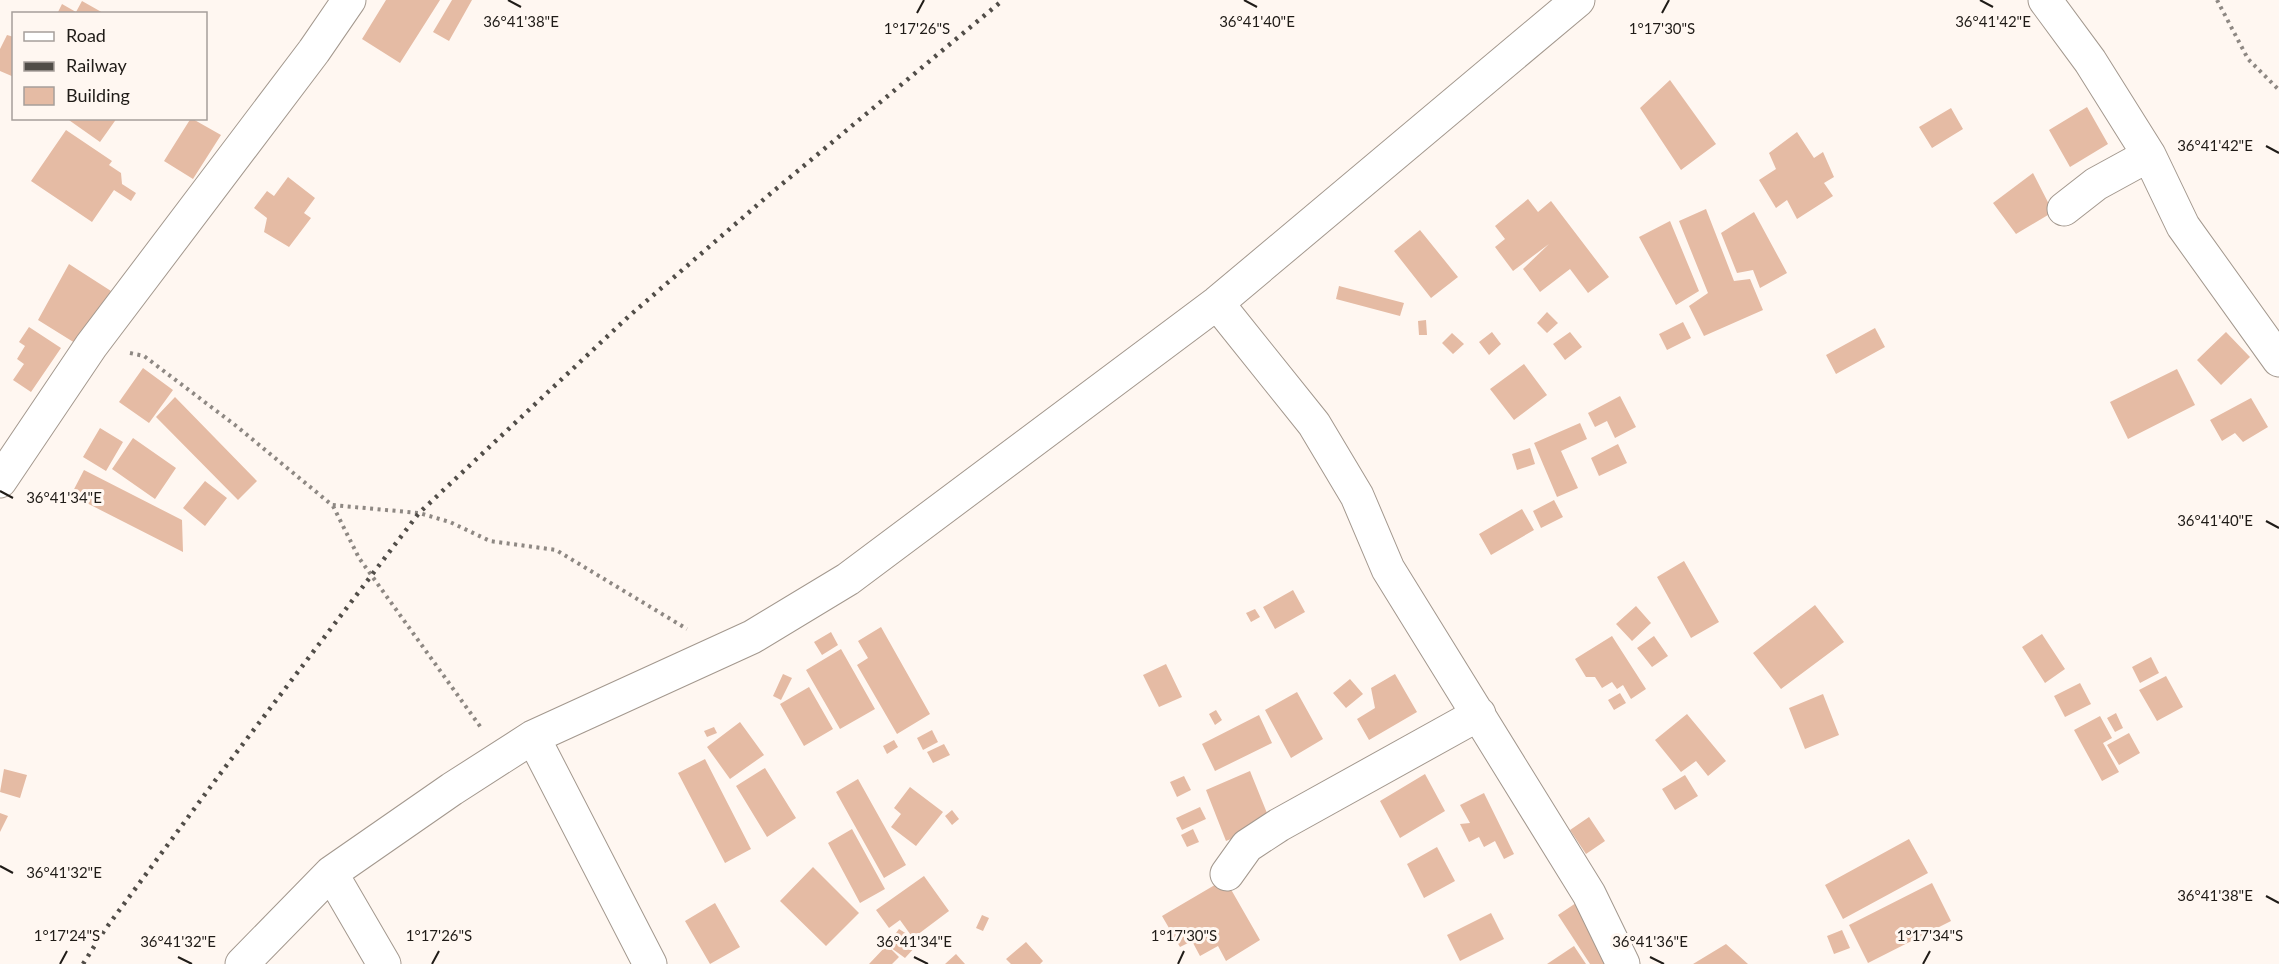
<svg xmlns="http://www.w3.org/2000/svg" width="2279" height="964" viewBox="0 0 2279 964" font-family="Lato,sans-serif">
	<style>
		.building { fill: #e5bba4 }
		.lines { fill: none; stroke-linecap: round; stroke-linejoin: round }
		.minor-casing { stroke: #a3988e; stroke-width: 35 }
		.path { stroke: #8e8883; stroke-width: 4; stroke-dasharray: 3 4.5; stroke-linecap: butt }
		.minor { stroke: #fff; stroke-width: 33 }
		.rail { stroke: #514d48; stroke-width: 4.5; stroke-dasharray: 3 6; stroke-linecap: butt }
		.ticks { fill: none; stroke: #201c18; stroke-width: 2 }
		.ticks-label { font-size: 15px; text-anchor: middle; fill: #201c18; stroke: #fff7f1; stroke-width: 6; stroke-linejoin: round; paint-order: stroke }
	</style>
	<rect width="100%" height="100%" fill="#fff7f1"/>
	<path class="building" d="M386,0H440L400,63L362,39Z
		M452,0H472L449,41L433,32Z
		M82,1L105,14H57L62,4L76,12Z
		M7,35L14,37V77L0,71V49Z
		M1670,80L1716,144L1681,170L1640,108Z
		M2087,107L2108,144L2070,167L2049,130Z
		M1951,108L1963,129L1932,148L1919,127Z
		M66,118H117L100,142Z
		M191,118L221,135L193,179L164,161Z
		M66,130L112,161L109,165L121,173L122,184L136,193L131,201L114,190L92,222L31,181Z
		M1797,132L1814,158L1823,152L1834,177L1824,183L1833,196L1797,219L1787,200L1776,208L1759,180L1776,169L1769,153Z
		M2033,173L2053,212L2016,234L1993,203Z
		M288,177L315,198L304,213L311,218L289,247L264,232L267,218L254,208L267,191L274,196Z
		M1528,199L1538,212L1551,201L1609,277L1588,293L1570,269L1540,292L1523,269L1549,244L1513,271L1495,247L1505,239L1495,226Z
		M1706,209L1734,281L1750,279L1763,310L1704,336L1689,306L1708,293L1679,221Z
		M1754,212L1787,273L1760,288L1753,270L1737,273L1721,233Z
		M1670,221L1699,291L1676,305L1639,237Z
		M1420,230L1458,277L1431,298L1394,251Z
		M69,264L111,291L75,343L38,320Z
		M1339,286L1404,303L1400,316L1336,299Z
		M1547,312L1558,323L1547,333L1537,323Z
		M1426,320L1427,335H1419L1418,321Z
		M1683,322L1691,338L1667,350L1659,334Z
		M29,327L61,348L31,392L13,380L24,364L17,359L25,346L19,342Z
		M1875,328L1885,347L1836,374L1826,355Z
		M1492,332L1501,344L1489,355L1479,342Z
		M1570,332L1582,347L1565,360L1553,344Z
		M2226,332L2250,357L2221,385L2197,360Z
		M1452,333L1464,344L1453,354L1442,343Z
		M1524,364L1547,395L1514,420L1490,389Z
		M143,368L173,390L149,423L119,402Z
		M2177,369L2195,405L2128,439L2110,402Z
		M1620,396L1636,427L1615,438L1607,421L1595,427L1588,413Z
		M175,397L257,481L238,500L156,417Z
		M2251,398L2268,427L2243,442L2235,433L2222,441L2210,420Z
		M1580,423L1587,439L1561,451L1578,488L1557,497L1534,443Z
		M100,428L123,442L106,471L83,457Z
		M133,438L176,468L155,499L112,469Z
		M1618,444L1627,463L1599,476L1591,458Z
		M1530,448L1535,464L1517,470L1512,454Z
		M84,470L182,520L183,552L71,495Z
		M205,481L227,498L205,526L183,508Z
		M1554,500L1563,517L1541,528L1533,511Z
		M1522,509L1534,530L1491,555L1479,534Z
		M1684,561L1719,622L1691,638L1657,577Z
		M1293,590L1305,612L1275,629L1263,607Z
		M1815,605L1844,642L1781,689L1753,653Z
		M1636,606L1651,623L1632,641L1616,624Z
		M1255,609L1260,617L1251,622L1246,613Z
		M881,627L930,714L897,734L857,665L868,658L858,641Z
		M831,632L838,645L822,655L814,642Z
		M2042,634L2065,669L2045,683L2022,647Z
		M1612,636L1646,689L1631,699L1623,685L1617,689L1612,682L1602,688L1595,677H1586L1575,659Z
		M1654,636L1668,656L1652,667L1637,648Z
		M841,649L875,709L840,729L806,670Z
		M2151,657L2159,673L2140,683L2132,667Z
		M1166,664L1182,697L1159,707L1143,675Z
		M783,674L792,678L781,700L773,696Z
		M1395,674L1417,712L1369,740L1357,719L1375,708L1371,688Z
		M2166,676L2183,707L2157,721L2139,690Z
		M1350,679L1363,694L1346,708L1333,693Z
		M2080,683L2091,704L2065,717L2054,696Z
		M809,687L833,729L804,746L780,704Z
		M1297,692L1323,739L1291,758L1265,710Z
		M1620,693L1626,703L1614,710L1608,700Z
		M1823,694L1839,735L1805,749L1789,708Z
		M1216,710L1222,720L1215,725L1209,714Z
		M2116,713L2123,728L2115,732L2107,718Z
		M1687,714L1726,761L1708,776L1696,761L1681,772L1655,740Z
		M1259,715L1272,743L1215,771L1202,744Z
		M2100,716L2112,738L2103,743L2119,772L2102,781L2074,730Z
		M740,722L764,755L730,779L707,747Z
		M714,727L717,733L707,737L704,731Z
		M932,730L938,742L923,750L917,738Z
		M2129,733L2140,753L2119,765L2107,745Z
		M894,740L898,747L887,754L883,746Z
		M944,744L950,755L933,763L927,752Z
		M705,759L751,849L725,863L678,773Z
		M765,768L796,818L767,837L736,786Z
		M4,769L27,775L20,798L0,792Z
		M1250,771L1271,823L1226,841L1206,790Z
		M1425,774L1445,811L1400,838L1380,801Z
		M1685,775L1698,796L1675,810L1662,789Z
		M1184,776L1191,790L1177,797L1170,782Z
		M858,779L906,865L884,878L836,792Z
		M910,787L943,812L916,846L891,827L901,814L894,808Z
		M1484,793L1514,854L1504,859L1495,841L1484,847L1479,837L1469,842L1460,824L1470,823L1460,805Z
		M1200,807L1206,819L1182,830L1176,818Z
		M952,810L959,819L952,825L945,816Z
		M0,813L8,816L0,832Z
		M1589,817L1605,841L1586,854L1570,830Z
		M852,829L885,889L860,903L828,843Z
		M1193,829L1199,842L1187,847L1181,835Z
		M1909,839L1928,873L1843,919L1825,885Z
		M1437,847L1455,881L1424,898L1407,864Z
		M813,867L859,913L826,946L780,901Z
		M924,876L949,911L913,938L900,920L889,928L876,910Z
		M1225,879L1260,940L1226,961L1218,946L1200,956L1192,941L1180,947L1162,916Z
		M1932,883L1951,921L1868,963L1849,925Z
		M715,903L740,947L710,964L685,921Z
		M1576,903L1612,959L1604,964H1590L1558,915Z
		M1491,913L1504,939L1460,961L1447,935Z
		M982,915L989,918L983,931L976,928Z
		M899,929L913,938L917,945L905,958L887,945Z
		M1842,930L1850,948L1834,954L1827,936Z
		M1026,942L1043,961L1040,964H1011L1006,959Z
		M1726,944L1748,964H1693Z
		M887,945L899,957L892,964H869Z
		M1574,946L1586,964H1547Z
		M956,954L965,964H945Z"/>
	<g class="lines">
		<defs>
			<path id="minor" d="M2045,0L2090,61L2149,155L2096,184L2064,209
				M2149,155L2183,226L2279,360
				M1217,303L1314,424L1357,496L1388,569L1589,894L1623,964
				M0,481L91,346L314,51L349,0
				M533,737L650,964
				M331,873L384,964
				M1227,874L1247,846L1279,825L1479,714
				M242,964L331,873L452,789L533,737L752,637L848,579L1217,303L1578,0"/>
		</defs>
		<use href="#minor" class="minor-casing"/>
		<path class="path" d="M2217,0L2248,59L2279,90
			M130,353L144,356L235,425L332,505L419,513L450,522L490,541L556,550L687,629
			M333,506L359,558L482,729"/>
		<use href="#minor" class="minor"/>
		<path class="rail" d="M83,964L104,931L217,778L419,513L628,317L770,194L1003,0"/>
	</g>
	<path class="ticks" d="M508,0L521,7M1244,0L1257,7M1980,0L1993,7M917,13L924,0M1662,13L1669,0M2266,146L2279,153M0,491L13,498M2266,521L2279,528M0,866L13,873M2266,896L2279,903M178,957L192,964M914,957L928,964M1650,957L1664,964M60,964L67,951M432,964L439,951M1178,964L1184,951M1923,964L1930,951"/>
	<g class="ticks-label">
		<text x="1257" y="27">36°41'40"E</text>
		<text x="521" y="27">36°41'38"E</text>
		<text x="1993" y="27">36°41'42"E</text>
		<text x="917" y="34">1°17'26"S</text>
		<text x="1662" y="34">1°17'30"S</text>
		<text x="2215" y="151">36°41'42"E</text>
		<text x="64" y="503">36°41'34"E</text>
		<text x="2215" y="526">36°41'40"E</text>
		<text x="64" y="878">36°41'32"E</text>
		<text x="2215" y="901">36°41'38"E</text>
		<text x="67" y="941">1°17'24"S</text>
		<text x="439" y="941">1°17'26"S</text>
		<text x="1184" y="941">1°17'30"S</text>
		<text x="1930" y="941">1°17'34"S</text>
		<text x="178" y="947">36°41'32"E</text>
		<text x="914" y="947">36°41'34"E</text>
		<text x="1650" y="947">36°41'36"E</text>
	</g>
	<rect x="12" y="12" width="195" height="108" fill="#fff7f1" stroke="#a69f9a" stroke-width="1.5"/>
	<rect x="24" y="32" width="30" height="9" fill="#ffffff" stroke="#a69f9a" stroke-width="1.5"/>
	<text x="66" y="42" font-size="18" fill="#201c18">Road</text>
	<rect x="24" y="62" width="30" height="9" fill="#514d48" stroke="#a69f9a" stroke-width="1.5"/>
	<text x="66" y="72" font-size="18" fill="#201c18">Railway</text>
	<rect x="24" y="87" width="30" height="18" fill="#e5bba4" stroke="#a69f9a" stroke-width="1.5"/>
	<text x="66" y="102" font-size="18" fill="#201c18">Building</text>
</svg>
